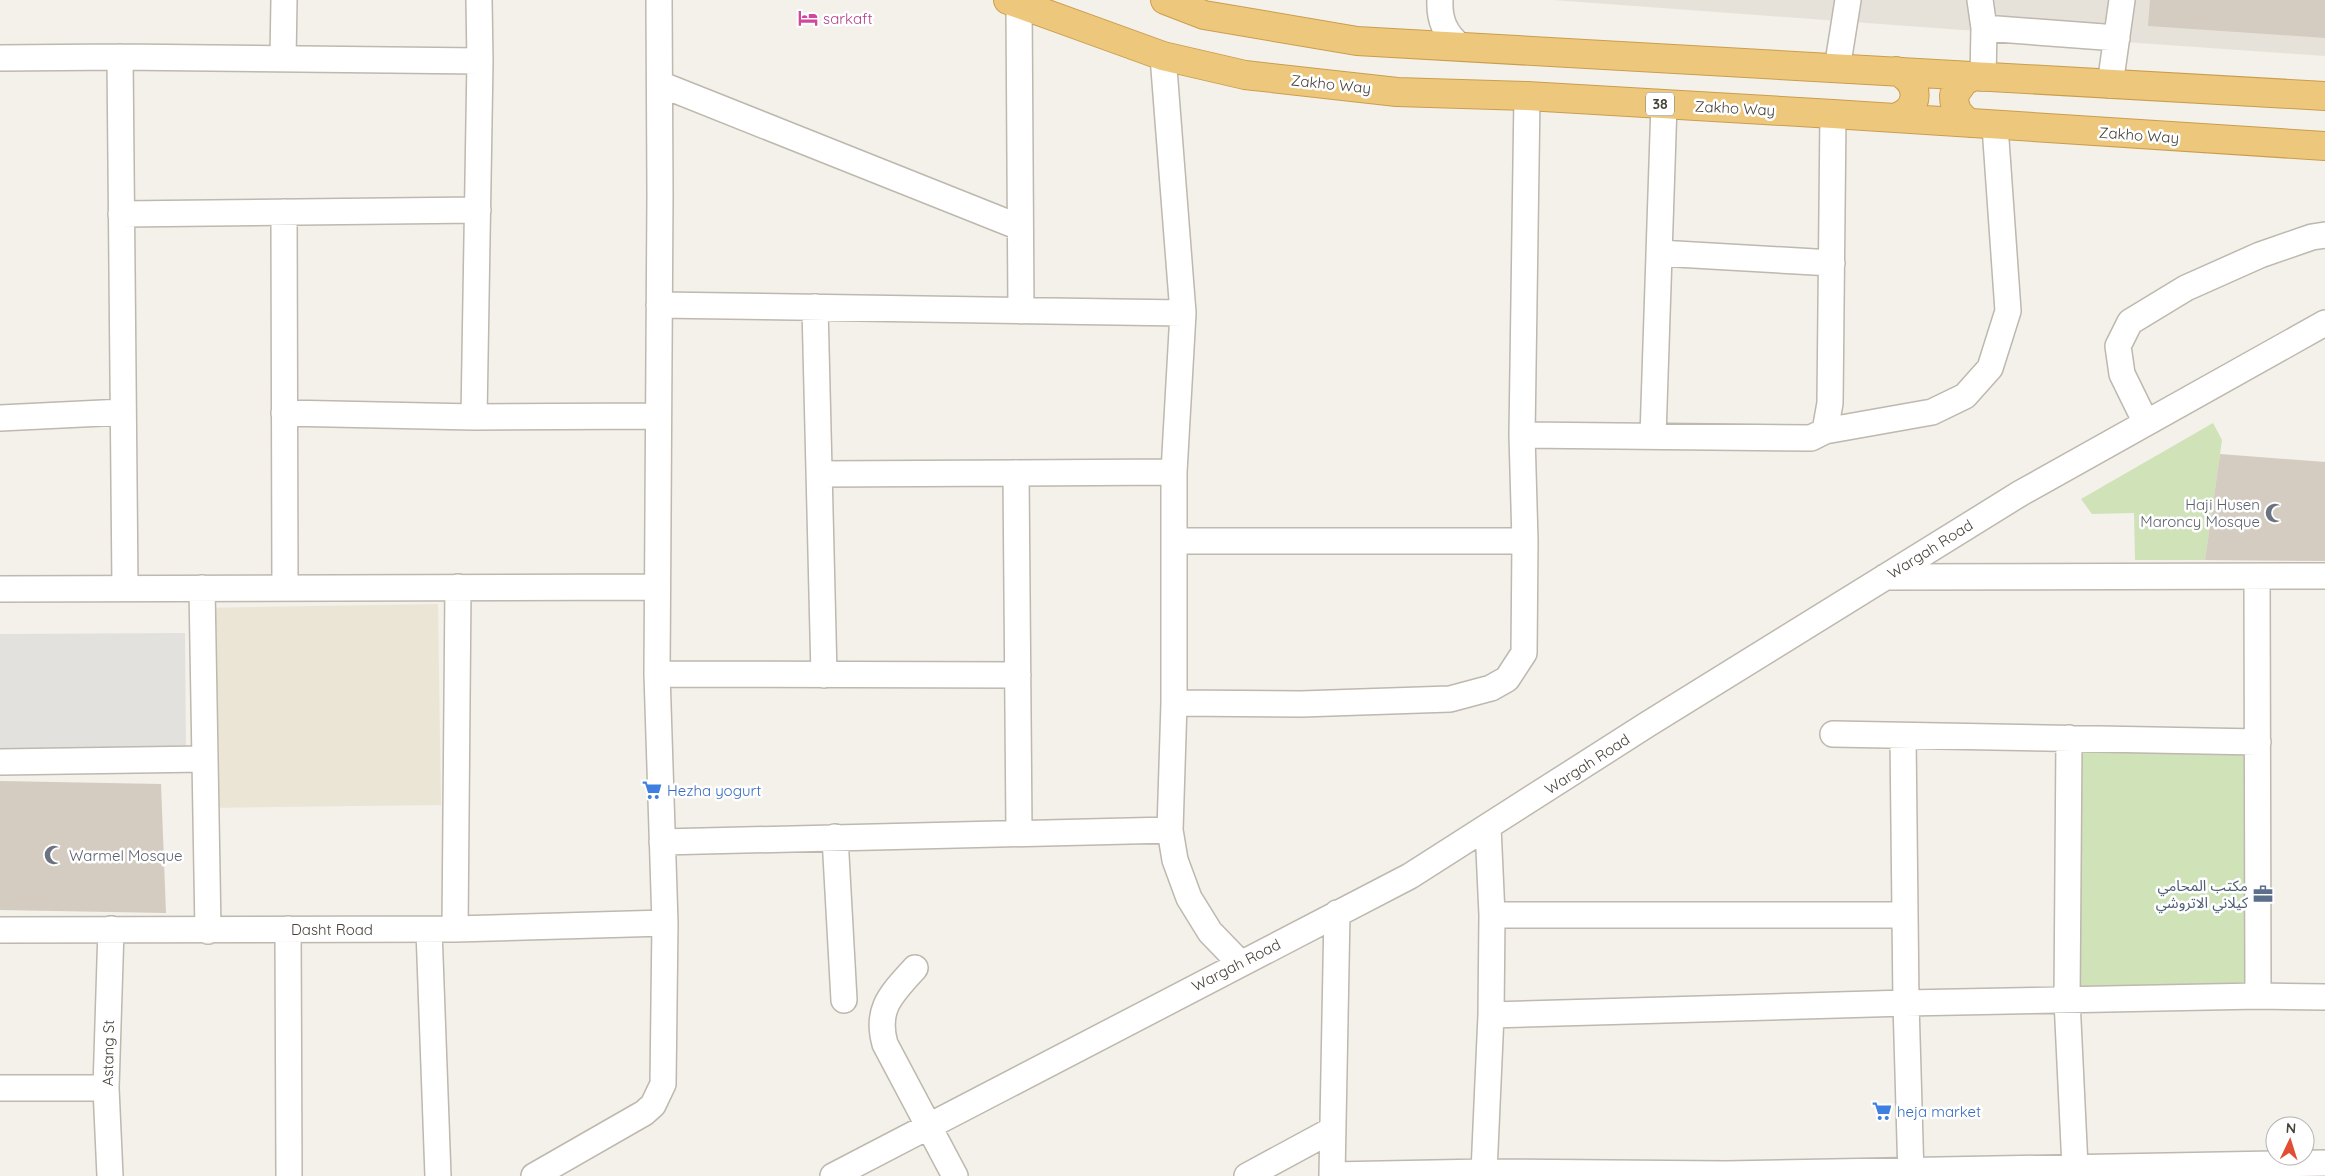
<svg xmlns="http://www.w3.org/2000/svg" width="2325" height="1176" viewBox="0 0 2325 1176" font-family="Quicksand,'Noto Sans Arabic',sans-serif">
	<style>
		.residential { fill: #e7e2d9 }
		.education { fill: #ebe5d6 }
		.green { fill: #cfe2b8 }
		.parking { fill: #e2e1de }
		.building { fill: #d4ccc1 }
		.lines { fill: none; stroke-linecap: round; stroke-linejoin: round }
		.minor-casing { stroke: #beb8ae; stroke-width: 28 }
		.highway-casing { stroke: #cb9d4c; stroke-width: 30 }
		.minor { stroke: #fff; stroke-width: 25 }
		.highway { stroke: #edc87c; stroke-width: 28 }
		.labels { text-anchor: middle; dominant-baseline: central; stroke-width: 5; stroke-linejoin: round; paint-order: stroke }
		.shield { fill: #fff; stroke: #7e7a74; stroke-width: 1 }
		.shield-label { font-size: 14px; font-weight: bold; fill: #464139 }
		.hotel-label { font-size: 15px; fill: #b23c85; stroke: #fff; text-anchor: start }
		.street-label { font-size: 15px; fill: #464139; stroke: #fff }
		.worship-label { font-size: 15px; fill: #5b616d; stroke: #fff; text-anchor: end }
		.shop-label { font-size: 15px; fill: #366cbe; stroke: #fff; text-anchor: start }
		.service-label { font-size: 15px; fill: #4e5e75; stroke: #fff; text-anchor: end }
	</style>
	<rect width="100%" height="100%" fill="#f3f1ea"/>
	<path class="residential" d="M1553,0H2325V56L2139,43Z"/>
	<path class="education" d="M438,604L441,805L203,808L200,608Z"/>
	<path class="green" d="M2213,423L2222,440L2205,560H2135L2134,513L2092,514L2081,499Z
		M2069,738L2258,742V996L2067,1000Z"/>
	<path class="parking" d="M185,633L186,754L0,755V634Z"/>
	<path class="building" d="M2150,0H2325V38L2148,26Z
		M2220,454L2325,462V561L2205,560Z
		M0,781L161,784L166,913L0,910Z"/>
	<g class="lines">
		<defs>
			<path id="minor" d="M1440,0C1439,20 1445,34 1461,47
				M1980,0L1984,28L1983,78
				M1019,5L1021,311
				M1984,28L2117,38
				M1163,56L1183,313L1174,472V703L1170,830L1175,860L1189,898L1210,932L1240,963
				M120,57L125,587
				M0,58L120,57L480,61
				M283,59L284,0
				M1837,69L1848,0
				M660,84L1019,227
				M2110,85L2122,0
				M284,212L285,587
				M121,214L478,210
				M1659,253L1832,263
				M659,305L1183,313
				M815,307L824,675
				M284,413L474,417L658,416
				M474,417L480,61L479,0
				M0,418L123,412
				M2146,423L2122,374L2118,346L2130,322L2186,288L2260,255L2312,237L2325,235
				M1825,431L1932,412L1965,396L1990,368L2008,311L1995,126
				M1522,435L1811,438L1825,431L1830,403L1833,114
				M1653,436L1664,104
				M1016,473L1019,832
				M819,474L1174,472
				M1176,541H1525
				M1885,577L2325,576
				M2257,577L2258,996
				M202,588L208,931
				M0,589L657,587
				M657,674L1018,675
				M1174,703L1301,704L1450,699L1491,688L1507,679L1524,653L1525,541L1522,435L1527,96
				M1833,734L2258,742
				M1903,736L1906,1003L1911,1176
				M2069,738L2067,1000L2075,1167
				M0,762L204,759
				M835,837L844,1000
				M662,842L1170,830
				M1492,915H1905
				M288,929L289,1176
				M455,929L458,587
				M0,930L455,929L665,923
				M429,930L438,1176
				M915,968C892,994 875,1008 885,1044L955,1176
				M1491,1015L1906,1003L2258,996L2325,997
				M0,1088H106
				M1484,1172L1491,1015L1492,915L1488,827
				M1332,1175L1484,1172L1726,1174L2325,1163
				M110,1176L106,1088L111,929
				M534,1176L644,1113L653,1105L663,1084L665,923L657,674L660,194L659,0
				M833,1176L1410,876L1648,724L2021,493L2325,323
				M1247,1176L1332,1130
				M1332,1176L1337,913"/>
			<path id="highway" d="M1008,0L1163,56L1245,75L1397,92L1527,96L1833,114L2325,146
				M1165,0L1204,15L1357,41L2325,96
				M1895,118C1921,109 1921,82 1896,71
				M1970,123C1958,116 1954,108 1954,95L1964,81L1972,77"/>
		</defs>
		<use href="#minor" class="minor-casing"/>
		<use href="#highway" class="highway-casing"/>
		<use href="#minor" class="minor"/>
		<use href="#highway" class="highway"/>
	</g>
	<defs>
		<symbol id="hotel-bare" viewBox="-9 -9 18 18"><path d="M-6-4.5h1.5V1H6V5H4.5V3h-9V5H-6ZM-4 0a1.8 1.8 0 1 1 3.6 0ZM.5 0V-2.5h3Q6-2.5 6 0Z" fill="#d1479c" stroke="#fff" stroke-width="2.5" paint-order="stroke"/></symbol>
		<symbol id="mosque-bare" viewBox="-9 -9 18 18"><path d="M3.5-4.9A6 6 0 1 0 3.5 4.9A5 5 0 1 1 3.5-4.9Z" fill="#6b7280" stroke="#fff" stroke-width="2.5" paint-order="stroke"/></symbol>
		<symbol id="supermarket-bare" viewBox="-9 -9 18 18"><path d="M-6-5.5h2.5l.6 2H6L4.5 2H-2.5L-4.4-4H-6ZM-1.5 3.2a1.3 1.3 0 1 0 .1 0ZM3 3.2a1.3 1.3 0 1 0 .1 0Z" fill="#3f7fe0" stroke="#fff" stroke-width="2.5" paint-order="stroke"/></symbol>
		<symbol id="office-bare" viewBox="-9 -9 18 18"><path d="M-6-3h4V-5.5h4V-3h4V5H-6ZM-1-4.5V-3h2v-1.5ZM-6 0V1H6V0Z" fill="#5c6f8a" stroke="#fff" stroke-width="2.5" paint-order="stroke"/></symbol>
	</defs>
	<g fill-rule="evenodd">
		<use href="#hotel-bare" x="794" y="4" width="28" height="28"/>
		<use href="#mosque-bare" x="2261" y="499" width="28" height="28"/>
		<use href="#supermarket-bare" x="638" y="776" width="28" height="28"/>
		<use href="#mosque-bare" x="40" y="841" width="28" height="28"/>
		<use href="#office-bare" x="2249" y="880" width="28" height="28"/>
		<use href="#supermarket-bare" x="1868" y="1097" width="28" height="28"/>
	</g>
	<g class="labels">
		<rect class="shield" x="1646" y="92.5" width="28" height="23" rx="4"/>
		<g class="shield-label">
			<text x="1660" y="104">38</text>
		</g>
		<g class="hotel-label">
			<text x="823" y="18">sarkaft</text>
		</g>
		<g class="street-label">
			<text transform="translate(1331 84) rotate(6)">Zakho Way</text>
			<text transform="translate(1735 108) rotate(3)">Zakho Way</text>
			<text transform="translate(2139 135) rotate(4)">Zakho Way</text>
			<text transform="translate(1930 549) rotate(-32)">Wargah Road</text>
			<text transform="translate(1587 764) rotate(-33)">Wargah Road</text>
			<text x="332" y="929">Dasht Road</text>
			<text transform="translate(1236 965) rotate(-27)">Wargah Road</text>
			<text transform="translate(108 1053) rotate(-89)">Astang St</text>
		</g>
		<g class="worship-label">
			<text x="2260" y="504">Haji Husen<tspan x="2260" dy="17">Maroncy Mosque</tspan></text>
			<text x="69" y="855" text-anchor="start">Warmel Mosque</text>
		</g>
		<g class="shop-label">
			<text x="667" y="790">Hezha yogurt</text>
			<text x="1897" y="1111">heja market</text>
		</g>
		<g class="service-label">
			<text x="2248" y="885">مكتب المحامي<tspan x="2248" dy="17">كيلاني الاتروشي</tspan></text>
		</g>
	</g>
	<g transform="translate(2290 1141) rotate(4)"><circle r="24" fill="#ffffff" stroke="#b5b3b0"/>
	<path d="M0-4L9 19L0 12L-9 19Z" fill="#e14e34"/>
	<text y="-8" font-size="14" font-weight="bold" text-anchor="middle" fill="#464139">N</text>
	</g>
</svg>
